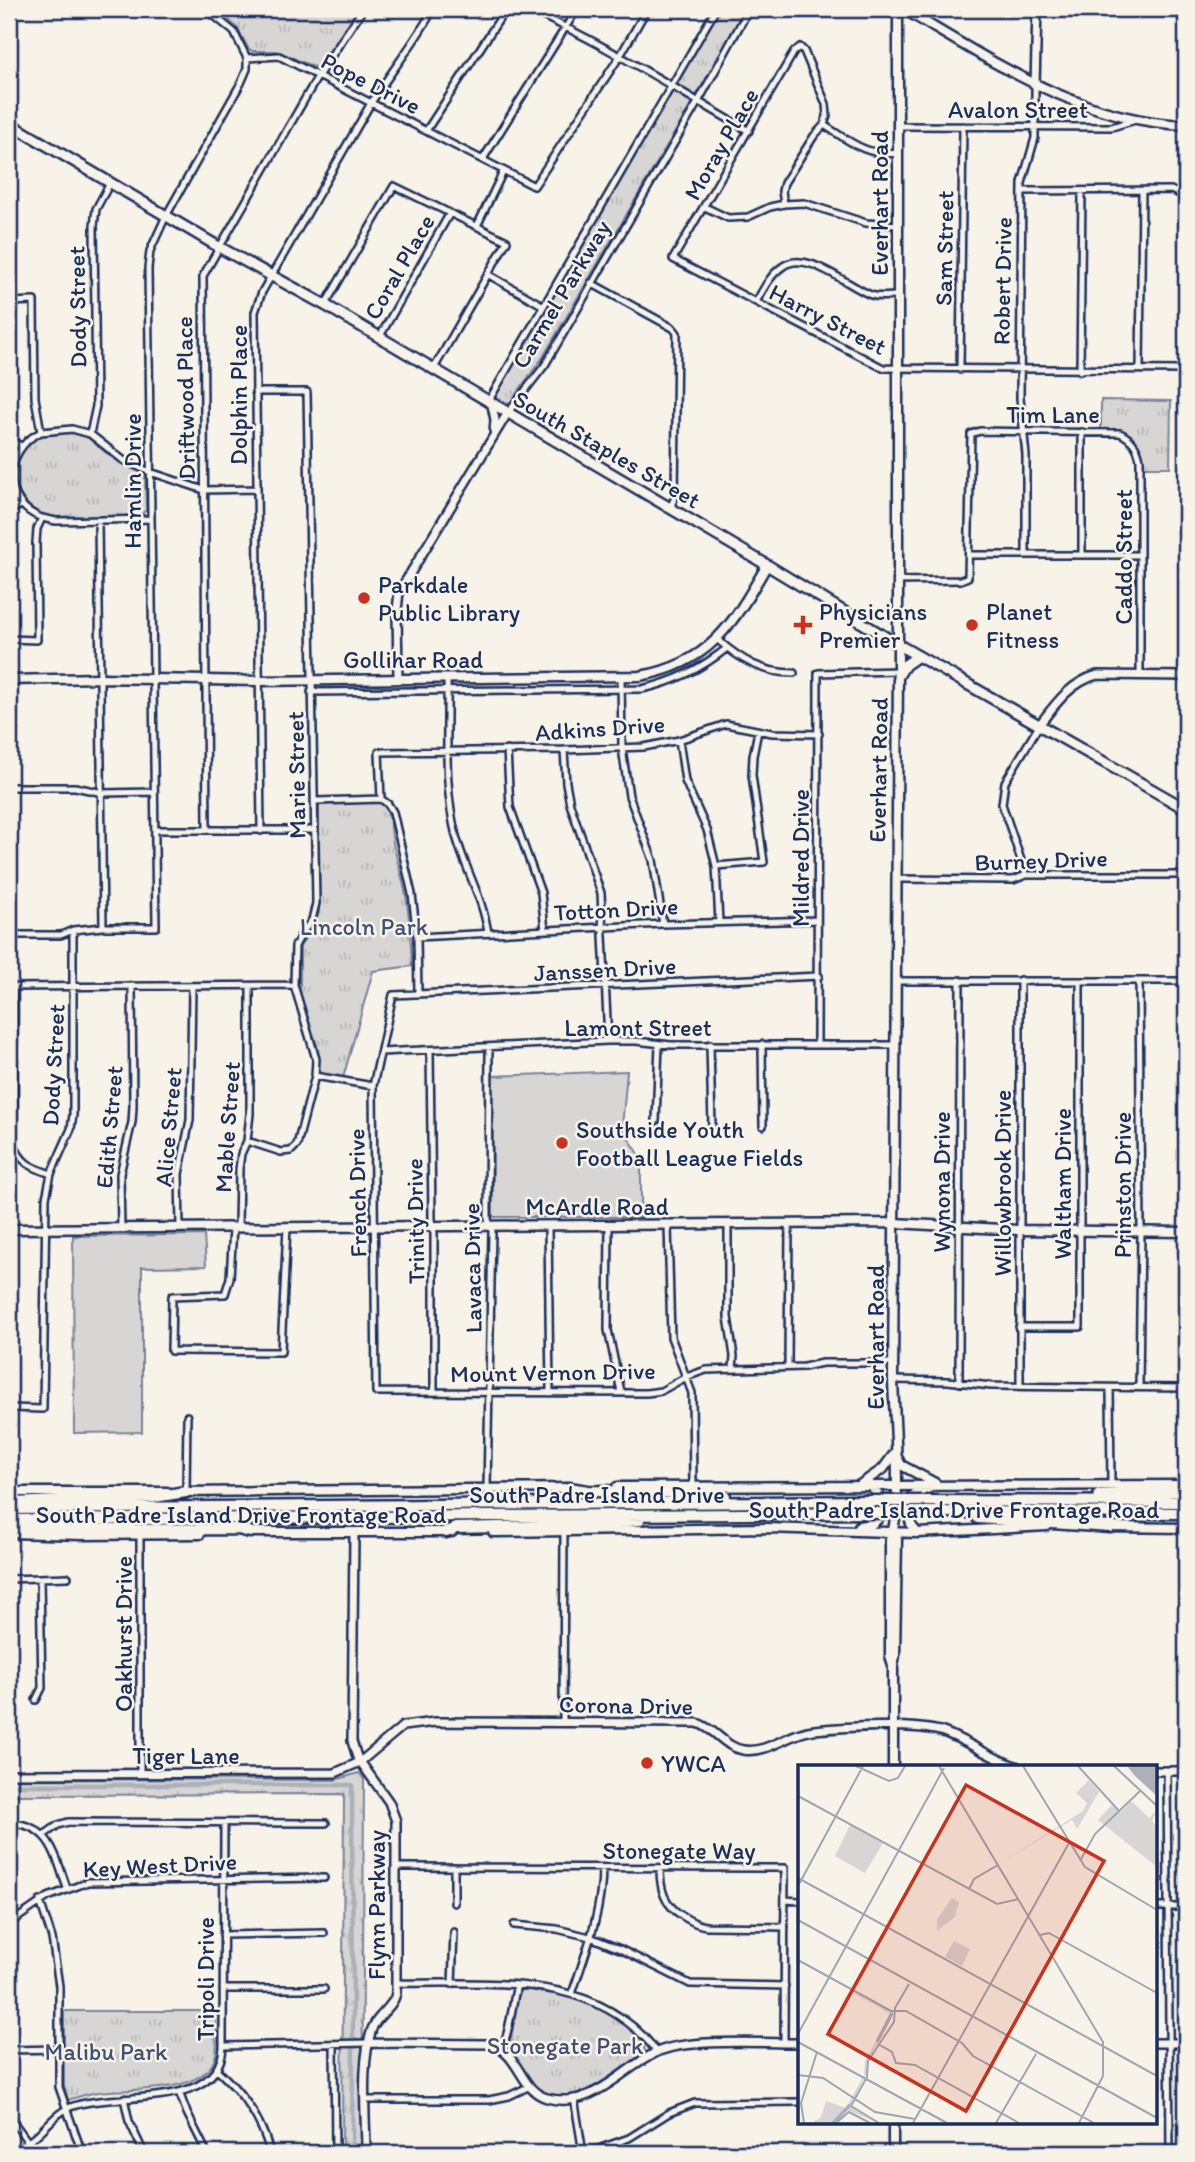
<svg xmlns="http://www.w3.org/2000/svg" width="1195" height="2162" viewBox="0 0 1195 2162" font-family="Itim,sans-serif">
	<style>
		.grass { fill: url(#grass-tufts); stroke: #798299; stroke-width: 2 }
		.pitch { fill: #d7d6d4; stroke: #798299; stroke-width: 2 }
		.lines { fill: none; stroke-linecap: round; stroke-linejoin: round }
		.canal { stroke: #acb0b9; stroke-width: 4.5 }
		.minor-casing { stroke: #1b2f5e; stroke-width: 10 }
		.tertiary-casing { stroke: #1b2f5e; stroke-width: 12 }
		.secondary-casing { stroke: #1b2f5e; stroke-width: 13 }
		.primary-casing { stroke: #1b2f5e; stroke-width: 14 }
		.motorway-casing { stroke: #1b2f5e; stroke-width: 15 }
		.minor { stroke: #f7f3e8; stroke-width: 5 }
		.tertiary { stroke: #f7f3e8; stroke-width: 7 }
		.secondary { stroke: #f7f3e8; stroke-width: 8 }
		.primary { stroke: #f7f3e8; stroke-width: 9 }
		.motorway { stroke: #f7f3e8; stroke-width: 10 }
		.motorway-bridge-casing { stroke: #1b2f5e; stroke-width: 15; stroke-linecap: butt }
		.motorway-bridge { stroke: #f7f3e8; stroke-width: 10 }
		.poi-dot { fill: #c8321e; stroke: #f7f3e8; stroke-width: 2.5 }
		.labels { text-anchor: middle; dominant-baseline: central; stroke-width: 5; stroke-linejoin: round; paint-order: stroke }
		.street-label { font-size: 24px; fill: #1b2f5e; stroke: #f7f3e8 }
		.poi-label { font-size: 24px; fill: #1b2f5e; stroke: #f7f3e8; text-anchor: start }
		.park-label { font-size: 24px; fill: #415076; stroke: #f7f3e8 }
		.inset-river { fill: none; stroke: #acb0b9; stroke-width: 3.5 }
		.inset-road { fill: none; stroke: #9fa5b1; stroke-width: 2 }
		.view { fill: #c8321e; fill-opacity: 0.15; stroke: #c8321e; stroke-width: 3.5 }
		.inset-edge { fill: none; stroke: #1b2f5e; stroke-width: 3.5 }
	</style>
	<defs>
		<pattern id="grass-tufts" width="24" height="20" patternUnits="userSpaceOnUse" patternTransform="scale(1.75)"><rect width="24" height="20" fill="#d7d6d4"/><path d="M3 7l-1-3M5 7V3M7 7l1-3M15 17l-1-3M17 17v-4M19 17l1-3" fill="none" stroke="#b8b8b8"/></pattern>
	</defs>
	<rect width="100%" height="100%" fill="#f7f3e8"/>
	<filter id="ink" filterUnits="userSpaceOnUse"><feTurbulence type="fractalNoise" baseFrequency=".0143" numOctaves="2"/><feDisplacementMap in="SourceGraphic" scale="14" xChannelSelector="R" yChannelSelector="G"/><feConvolveMatrix kernelMatrix="1 2 1 2 8 2 1 2 1" color-interpolation-filters="sRGB"/></filter>
	<g filter="url(#ink)">
		<path class="grass" d="M231,9H359L318,66L314,67L276,51H252L248,48L238,29L226,17Z
			M719,9H743L729,40L543,357L509,404L494,397Z
			M1101,400L1171,401L1170,467H1143C1143,440 1127,429 1101,429Z
			M71,432L86,436L110,456L145,474L146,510L140,516L55,517C12,513 0,457 38,436C48,431 60,432 71,432Z
			M322,803H380C393,810 390,830 393,843C397,861 403,878 406,896C410,919 411,943 412,966L373,971L343,1078L319,1073L318,1048L300,994V947L319,913V805Z
			M359,1773L364,1778L362,2153H342L344,1794L9,1795V1779L335,1780Z
			M523,1989C554,1988 645,2017 645,2053C622,2071 569,2112 538,2090C528,2082 516,2056 508,2045C517,2029 510,2003 523,1989Z
			M64,2011H216C216,2025 218,2041 216,2054C208,2096 129,2088 99,2092C89,2093 78,2097 68,2100L64,2086Z"/>
		<path class="pitch" d="M627,1071L622,1128L641,1157V1217H493L492,1076Z
			M204,1235L206,1266L142,1267V1432L74,1433L73,1236Z"/>
		<g class="lines">
			<path class="canal" d="M9,1785H352L353,2037
				M352,2153L353,2048"/>
			<defs>
				<path id="minor" d="M206,9L234,32L247,58L279,56L534,186L620,56L647,9
					M527,9C604,43 675,89 749,131
					M9,19L15,9
					M824,125C849,141 867,157 898,153
					M898,126L1112,127L1135,120
					M426,131L506,9
					M483,159L577,9
					M1022,191L1171,190L1186,197
					M784,204L782,191L784,183L814,136L824,125L827,116L826,104L804,51L800,47L794,52L673,259L883,368L1186,370
					M705,207L728,218L748,217L770,207L784,204L804,203L866,223L898,225
					M477,226L503,172
					M489,275L542,305
					M591,283L673,328L677,333L675,497L670,508
					M9,302L34,301L35,398L41,432C3,449 1,504 42,518L37,529L36,543L37,640L9,639
					M756,302C763,290 770,275 782,267C806,248 847,286 871,295C879,298 889,296 898,296
					M325,305L394,186L507,241L433,370
					M379,338L450,213
					M960,370L963,126
					M1140,370L1142,191
					M1080,371L1082,191
					M488,402L716,9
					M507,414L545,365L698,102L749,9
					M41,432L72,429L90,434L123,460L150,472L204,490L256,489
					M90,434L96,406L94,226L96,209L110,183
					M9,440L21,446
					M9,511L21,505
					M42,518L56,521L150,519
					M98,521L103,927
					M970,555H1140
					M1026,555V455L1020,398L1022,183L1035,138V85
					M1082,555V432
					M897,581L961,580L968,577L971,434L980,431L1120,433C1132,439 1138,447 1140,460V675
					M718,640C741,660 762,673 794,673
					M621,677L622,748L629,796L653,860L663,924
					M447,679C448,730 443,785 456,836C465,869 483,898 488,933
					M311,692L642,689C675,682 701,669 727,648
					M679,740L685,781L707,830L716,866L719,922
					M507,750L510,807L541,893L545,930
					M564,750L566,783L570,804L601,893L608,1041
					M9,787H75L103,793L154,792
					M316,801L381,799
					M155,830H315
					M207,830L203,276L318,76L363,9
					M261,831L255,312L262,292L371,103C391,71 416,42 433,9
					M716,866L764,862L752,775L753,756L758,731
					M1026,875L1002,804L1005,782L1040,724
					M896,879L1013,880L1026,875H1186
					M9,935H61L73,930L103,927H156L148,268L150,251L166,216L241,83L247,69V58
					M417,937L663,924L817,920
					M819,976L393,995L373,1086L376,1392L647,1393L661,1391L686,1377L706,1370L804,1367L822,1363H894
					M896,981H1186
					M1139,982L1141,1231L1139,1388
					M9,987L294,985
					M13,987L14,1144C21,1164 32,1167 51,1174
					M418,994L417,937L412,894L393,812L388,804L381,799L379,752L564,750L644,747L679,740L726,724L772,733L819,734
					M710,1044L712,1127
					M762,1044L763,1126
					M817,1044L818,673L898,671
					M430,1050L432,1220L434,1233V1391
					M381,1052L608,1041H636L671,1045H895
					M315,1076L373,1086
					M656,1121L659,1044
					M247,1141L281,1152L291,1151L297,1145L315,1076L316,1059L294,985L295,946L302,933L312,920L316,903L307,392H255
					M728,1224V1317L734,1356L733,1369
					M609,1225L608,1330L621,1392
					M668,1225L671,1337L692,1393L693,1486
					M548,1226L550,1393
					M121,1228L120,1174L132,1122L133,1107L132,986
					M180,1228L179,1174L190,1120L192,987
					M233,1228L230,1278L225,1294L172,1296L171,1351L281,1352L287,1227
					M238,1228L239,1169L241,1154L247,1141L250,1114V987
					M1019,1327H1080V982
					M788,1367L789,1224
					M893,1380L948,1381L991,1386L1186,1388
					M959,1383L960,980
					M1020,1386V980
					M1110,1388L1111,1486
					M9,1408L43,1409L46,1198L51,1174L71,1129L73,1115V930
					M487,1489L492,1231L488,1219L489,1047
					M186,1492L187,1416
					M9,1579L68,1577
					M36,1700L42,1688L40,1578
					M563,1722L564,1531
					M1167,1771L1170,2153
					M140,1774V1535
					M9,1823C51,1824 55,1855 67,1888
					M44,1835L58,1825L68,1822L326,1823
					M9,1852L13,1823
					M397,1867L785,1868L784,2043
					M660,1868C660,1890 664,1905 684,1917C692,1922 698,1925 706,1926L785,1927
					M785,1900L800,1901
					M40,1901L52,1938L59,1986V2087L82,2153
					M454,1903V1867
					M1155,1907H1186
					M9,1924L48,1897L88,1882L324,1878
					M514,1925L557,1929L590,1937L620,1949L690,1984L785,1986
					M223,1935L324,1933
					M396,1983C488,1985 594,1969 657,2052
					M452,1984L454,1932
					M223,1989H324
					M572,1994C586,1952 602,1912 602,1868
					M334,2044L335,2153
					M223,2046L368,2043
					M502,2048C510,2032 512,2004 517,1985
					M9,2050L59,2049
					M217,2070C243,2093 262,2119 270,2153
					M179,2092L187,2113L207,2153
					M124,2098L129,2121L144,2153
					M574,2098L583,2153
					M366,2100H489L509,2096L530,2086
					M9,2116L28,2142
					M10,2153C21,2148 31,2141 40,2132C49,2124 57,2113 68,2108C111,2089 221,2114 223,2046L224,1823
					M587,2153L629,2138L669,2113L695,2103L800,2102"/>
				<path id="tertiary" d="M1035,85L1037,9
					M492,405L495,420L494,431
					M398,679L397,610L399,592L507,414
					M1040,724C1056,703 1070,683 1097,675L1186,676
					M354,1534L352,1741L357,1757L389,1802L396,1821V1994C392,2009 377,2015 372,2029C360,2063 366,2117 366,2153
					M1155,1771H1186
					M9,1774L335,1773L360,1762L403,1726L435,1722L697,1723C715,1728 724,1747 743,1750C769,1754 789,1732 814,1730C844,1727 915,1723 943,1732C968,1741 990,1758 1016,1766
					M368,2043L491,2044C521,2055 520,2091 547,2098C592,2110 621,2069 657,2052C688,2038 763,2043 800,2043
					M1155,2043H1186"/>
				<path id="secondary" d="M903,9C992,61 1079,121 1186,125
					M9,680L99,678L259,681L640,676C711,664 734,622 767,565
					M9,1229L895,1223L1018,1230L1186,1232
					M896,1455L901,1465L935,1483
					M861,1484L883,1469L895,1453
					M617,1487L1186,1485
					M9,1492H167
					M180,1492L573,1488
					M859,1526L872,1524L878,1519L879,1496L870,1485
					M1105,1527L1186,1528
					M245,1532H452
					M493,1532L766,1528L918,1533L1047,1526
					M9,1533L82,1535L200,1534
					M918,1533C906,1524 910,1511 910,1498L916,1493L932,1487
					M893,1666L890,1656V1539C903,1511 894,1416 893,1380L898,671V9
					M893,1766V1666L895,1655L897,1539L894,1531
					M893,2122V2153"/>
				<path id="primary" d="M9,123L219,247L325,305L767,565L897,644L1186,809
					M898,676L905,665L918,656"/>
				<path id="motorway" d="M569,1488L588,1491L658,1492L725,1496
					M1099,1495L1186,1491
					M921,1501L1186,1502
					M12,1503L154,1497L186,1492
					M9,1509L867,1501
					M925,1512L1186,1513
					M978,1518L1110,1527
					M9,1520L868,1513
					M13,1526L119,1530L238,1529L250,1532
					M446,1532L456,1528L579,1525L639,1520"/>
			</defs>
			<use href="#minor" class="minor-casing"/>
			<use href="#tertiary" class="tertiary-casing"/>
			<use href="#secondary" class="secondary-casing"/>
			<use href="#primary" class="primary-casing"/>
			<use href="#motorway" class="motorway-casing"/>
			<use href="#minor" class="minor"/>
			<use href="#tertiary" class="tertiary"/>
			<use href="#secondary" class="secondary"/>
			<use href="#primary" class="primary"/>
			<use href="#motorway" class="motorway"/>
			<defs>
				<path id="motorway-bridge" d="M867,1501H921
					M868,1513L925,1512"/>
			</defs>
			<use href="#motorway-bridge" class="motorway-bridge-casing"/>
			<use href="#motorway-bridge" class="motorway-bridge"/>
		</g>
	</g>
	<g class="poi-dot">
		<circle cx="364" cy="598" r="7"/>
		<path d="M799.5 614.5h7v7h7v7h-7v7h-7v-7h-7v-7h7z"/>
		<circle cx="972" cy="625" r="7"/>
		<circle cx="562" cy="1143" r="7"/>
		<circle cx="647" cy="1763" r="7"/>
	</g>
	<g class="labels">
		<g class="street-label">
			<text transform="translate(371 83) rotate(27)">Pope Drive</text>
			<text x="1018" y="109">Avalon Street</text>
			<text transform="translate(721 144) rotate(-60)">Moray Place</text>
			<text transform="translate(879 203) rotate(-90)">Everhart Road</text>
			<text transform="translate(944 248) rotate(-89)">Sam Street</text>
			<text transform="translate(399 267) rotate(-60)">Coral Place</text>
			<text transform="translate(1002 281) rotate(-89)">Robert Drive</text>
			<text transform="translate(561 294) rotate(-59)">Carmel Parkway</text>
			<text transform="translate(77 307) rotate(-91)">Dody Street</text>
			<text transform="translate(828 319) rotate(27)">Harry Street</text>
			<text transform="translate(238 395) rotate(-90)">Dolphin Place</text>
			<text transform="translate(185 398) rotate(-91)">Driftwood Place</text>
			<text x="1053" y="414">Tim Lane</text>
			<text transform="translate(607 449) rotate(30)">South Staples Street</text>
			<text transform="translate(132 481) rotate(-90)">Hamlin Drive</text>
			<text transform="translate(1123 557) rotate(-90)">Caddo Street</text>
			<text x="413" y="659">Gollihar Road</text>
			<text transform="translate(600 728) rotate(-4)">Adkins Drive</text>
			<text transform="translate(878 770) rotate(-89)">Everhart Road</text>
			<text transform="translate(296 775) rotate(-91)">Marie Street</text>
			<text transform="translate(800 858) rotate(-90)">Mildred Drive</text>
			<text transform="translate(1041 860) rotate(-2)">Burney Drive</text>
			<text transform="translate(616 909) rotate(-3)">Totton Drive</text>
			<text transform="translate(605 969) rotate(-3)">Janssen Drive</text>
			<text x="638" y="1027">Lamont Street</text>
			<text transform="translate(53 1065) rotate(-87)">Dody Street</text>
			<text transform="translate(109 1127) rotate(-85)">Edith Street</text>
			<text transform="translate(168 1127) rotate(-85)">Alice Street</text>
			<text transform="translate(227 1127) rotate(-86)">Mable Street</text>
			<text transform="translate(941 1182) rotate(-90)">Wynona Drive</text>
			<text transform="translate(1002 1183) rotate(-90)">Willowbrook Drive</text>
			<text transform="translate(1062 1184) rotate(-90)">Waltham Drive</text>
			<text transform="translate(1122 1185) rotate(-90)">Prinston Drive</text>
			<text transform="translate(357 1193) rotate(-91)">French Drive</text>
			<text x="597" y="1206">McArdle Road</text>
			<text transform="translate(415 1221) rotate(-91)">Trinity Drive</text>
			<text transform="translate(472 1268) rotate(-91)">Lavaca Drive</text>
			<text transform="translate(875 1337) rotate(-90)">Everhart Road</text>
			<text transform="translate(553 1372) rotate(-1)">Mount Vernon Drive</text>
			<text x="597" y="1494">South Padre Island Drive</text>
			<text x="954" y="1509">South Padre Island Drive Frontage Road</text>
			<text x="241" y="1514">South Padre Island Drive Frontage Road</text>
			<text transform="translate(123 1634) rotate(-90)">Oakhurst Drive</text>
			<text transform="translate(626 1705) rotate(1)">Corona Drive</text>
			<text x="186" y="1755">Tiger Lane</text>
			<text x="679" y="1850">Stonegate Way</text>
			<text transform="translate(160 1865) rotate(-3)">Key West Drive</text>
			<text transform="translate(376 1905) rotate(-90)">Flynn Parkway</text>
			<text transform="translate(205 1979) rotate(-90)">Tripoli Drive</text>
		</g>
		<g class="poi-label">
			<text x="378" y="584">Parkdale<tspan x="378" dy="28">Public Library</tspan></text>
			<text x="819" y="611">Physicians<tspan x="819" dy="28">Premier</tspan></text>
			<text x="986" y="611">Planet<tspan x="986" dy="28">Fitness</tspan></text>
			<text x="576" y="1129">Southside Youth<tspan x="576" dy="28">Football League Fields</tspan></text>
			<text x="661" y="1763">YWCA</text>
		</g>
		<g class="park-label">
			<text x="364" y="926">Lincoln Park</text>
			<text x="565" y="2045">Stonegate Park</text>
			<text x="106" y="2051">Malibu Park</text>
		</g>
	</g>
	<g transform="translate(798 1765)">
		<rect width="359" height="359" fill="#f7f3e8"/>
		<path d="M291,15L301,27L279,64L274,55L201,99L285,46L289,38L278,28ZM154,133L161,137L157,152L139,166V154ZM39,219L96,248L70,296L69,307L53,341L80,358L52,346L37,358H14L23,352L28,336L48,343L66,310L67,296L93,249Z" fill="#d7d6d4"/>
		<path d="M333,36L351,53L359,45L354,56L359,61V102L300,55L314,40L322,48Z" fill="#d7d6d4"/>
		<path d="M52,60L85,78L67,108L37,91ZM156,176L172,184L164,201L147,192Z" fill="#d7d6d4"/>
		<path d="M329,1H359V31L337,11Z" fill="#acb0b9"/>
		<path class="inset-river" d="M79,277L94,248M35,358L52,340"/>
		<path class="inset-road" d="M58,1L91,16L100,13L107,1M141,1L305,277V311L281,358M225,1L287,102L359,145M280,1L322,47M316,1L359,41M0,31L199,139L221,134M282,96L297,69L342,26M0,113L359,311M0,121L65,1M171,124L176,114L200,100M0,155L359,353M242,170L251,168L359,228M0,195L93,246H108L164,278L175,291L296,358M0,269L146,3M0,277L149,358M80,279L94,287L98,298L117,300L221,358M0,310L25,313L77,347L117,354M6,358L3,338L19,287M38,358L51,347L72,358M81,358L53,341L69,312L70,296L96,257L97,243L111,219M115,358L271,78M198,358L238,289"/>
		<path class="view" d="M168,20L306,96L168,346L30,269Z"/>
		<rect width="359" height="359" class="inset-edge"/>
	</g>
	<rect width="1195" height="2162" fill="none" stroke="#f7f3e8" stroke-width="35"/>
	<rect x="18" y="18" width="1160" height="2127" fill="none" stroke="#1b2f5e" stroke-width="2.5" filter="url(#ink)"/>
</svg>
